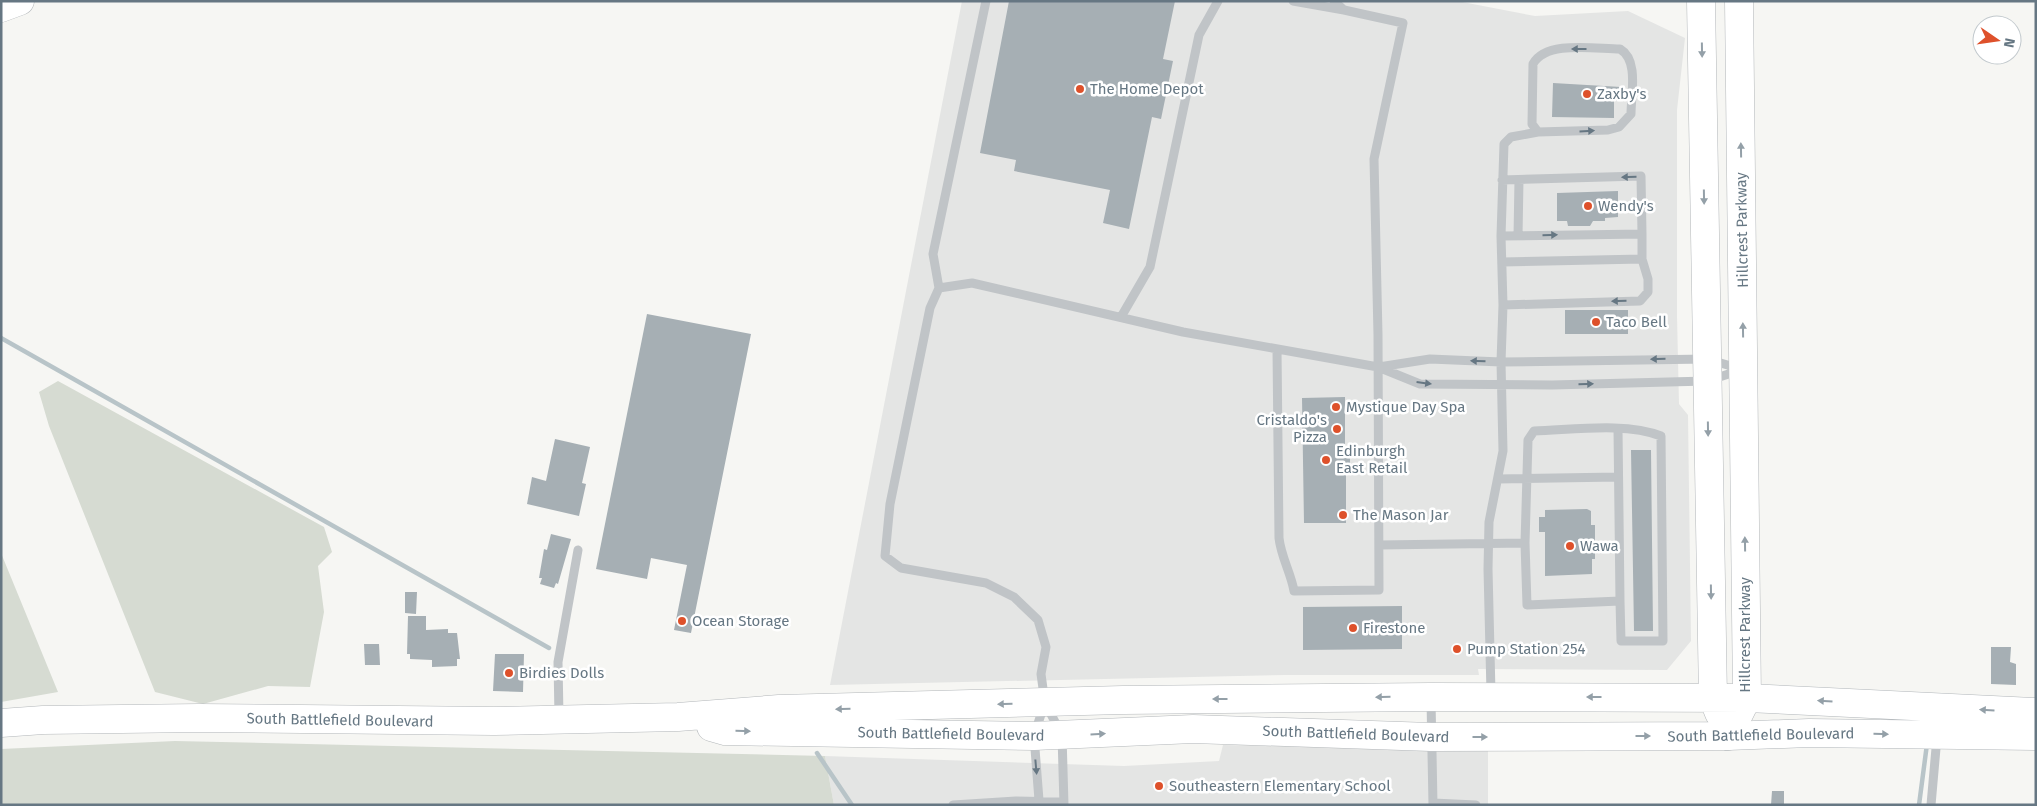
<svg xmlns="http://www.w3.org/2000/svg" width="2037" height="806" viewBox="0 0 2037 806" font-family="'Fira Sans',sans-serif">
	<style>
		.built { fill: #e4e5e4 }
		.green { fill: #d6dbd2 }
		.lines { fill: none; stroke-linecap: round; stroke-linejoin: round }
		.stream { stroke: #b8c4c8; stroke-width: 4.5 }
		.building { fill: #a6afb4 }
		.primary-casing { stroke: #b1b6ba; stroke-width: 29 }
		.trunk-casing { stroke: #b3b7ba; stroke-width: 29 }
		.motorway-casing { stroke: #b3b7ba; stroke-width: 29 }
		.service { stroke: #c0c4c7; stroke-width: 9 }
		.primary { stroke: #fff; stroke-width: 28 }
		.trunk { stroke: #fff; stroke-width: 28 }
		.motorway { stroke: #fff; stroke-width: 28 }
		.oneway { fill: #667783 }
		.oneway2 { fill: #94a0a8 }
		.poi-dot { fill: #de512b; stroke: #fff; stroke-width: 2 }
		.labels { text-anchor: middle; dominant-baseline: central; stroke-width: 5; stroke-linejoin: round; paint-order: stroke }
		.poi-label { font-size: 15px; fill: #667783; stroke: #fff; text-anchor: start }
		.street-label { font-size: 15px; fill: #667783; stroke: #fff }
	</style>
	<rect width="100%" height="100%" fill="#f6f6f3"/>
	<path class="built" d="M962,1H1457L1535,16L1628,11L1685,38L1677,110V316L1679,404L1688,415L1691,641L1667,670L1478,669L1479,675H1285L830,685Z
		M1223,745L1488,749V805H834L825,756L1124,766L1219,761Z"/>
	<path class="green" d="M58,381L324,527L332,552L318,566L324,612L310,687L268,686L203,704L155,692L49,426L39,392Z
		M1,553L58,692L1,702Z
		M175,741L825,756L834,805H1V749Z"/>
	<g class="lines">
		<path class="stream" d="M1,338L549,648
			M817,753L852,805
			M1919,805L1927,744"/>
	</g>
	<path class="building" d="M1009,1H1175L1163,59L1173,61L1161,119L1152,117L1129,229L1103,223L1110,190L1014,171L1016,160L980,153Z
		M1553,83L1621,87V101H1614V118L1552,117Z
		M1618,191V217L1605,218V221H1593L1590,226H1568L1567,221H1557V193Z
		M1565,310H1628V334H1565Z
		M647,314L751,334L691,633L674,630L687,565L651,558L647,579L596,569Z
		M1345,397V446H1350V474H1346V523H1304L1302,398Z
		M555,439L590,447L582,483L586,484L579,516L527,504L532,477L546,481Z
		M1631,450H1651L1653,631H1634Z
		M1587,509L1591,511V525H1595V559H1592V574L1545,576V532H1539V517H1545V510Z
		M551,534L571,539L558,584L556,583L554,588L540,584L542,578H539L544,549L547,550Z
		M405,592H417L416,614L405,613Z
		M1402,606V649L1303,650V607Z
		M408,616H426V630L448,629V633H457L460,659H457V666L432,667V660L410,659V654H407Z
		M364,644H379L380,665H365Z
		M1991,647H2011L2010,662L2016,664V685L1991,684Z
		M495,654H524L523,692L493,691Z
		M1772,791H1784V805H1771Z"/>
	<g class="lines">
		<defs>
			<path id="primary" d="M1747,698L2036,712
				M1728,736L1809,733L2036,736"/>
			<path id="trunk" d="M1701,1L1713,698L1719,713
				M1,723L43,720L199,718L494,721L678,717L779,709L1123,700L1431,697L1747,698
				M711,727L725,731L1034,736L1193,729L1431,737L1728,736
				M1728,736L1747,698L1739,1"/>
			<path id="motorway" d="M1,8L20,1"/>
		</defs>
		<use href="#primary" class="primary-casing"/>
		<use href="#trunk" class="trunk-casing"/>
		<use href="#motorway" class="motorway-casing"/>
		<path class="service" d="M1293,1L1344,10
			M1501,236L1642,234L1641,176L1502,180
			M1518,236L1519,180
			M1502,262L1642,259V234
			M939,288L933,254L986,1
			M1503,305L1640,301L1648,292V279L1642,259
			M1121,317L1150,267L1199,35L1218,1
			M1277,350L1279,538C1281,557 1291,573 1294,591L1379,590L1378,335L1374,159L1403,23L1344,10L1334,1
			M1379,367L1430,359L1501,362L1707,359L1741,369
			M1618,429L1620,601
			M1498,479L1618,477
			M1379,545L1525,543L1527,605L1620,601L1621,641H1663L1661,436C1626,422 1572,430 1534,431L1528,440L1525,543
			M1491,693L1488,569L1489,522L1503,451L1501,362L1503,305L1501,236L1504,144L1511,137L1538,132L1608,130L1619,127L1631,114C1631,94 1639,60 1620,49C1595,49 1546,40 1533,64L1532,124L1538,132
			M1431,700L1433,805
			M559,717L558,662L578,550
			M1039,800L1034,736L1044,705
			M1433,803L1476,805
			M953,805L1016,801L1064,802
			M1064,805L1062,735L1045,703L1041,674L1046,647L1038,620L1014,597L986,583L901,568L885,556L890,504L930,308L939,288L972,283L1183,332L1378,367L1420,384L1552,385L1707,381L1741,370
			M1931,805L1937,737"/>
		<use href="#primary" class="primary"/>
		<use href="#trunk" class="trunk"/>
		<use href="#motorway" class="motorway"/>
	</g>
	<defs><path id="oneway-solid" d="M-6-.8H1V-3.2L6.5 0L1 3.2V.8H-6Z" transform="scale(1.25)"/></defs>
	<g class="oneway">
		<use href="#oneway-solid" transform="translate(1579 49) rotate(180)"/>
		<use href="#oneway-solid" transform="translate(1587 131) rotate(-3)"/>
		<use href="#oneway-solid" transform="translate(1629 177) rotate(179)"/>
		<use href="#oneway-solid" transform="translate(1550 235) rotate(-1)"/>
		<use href="#oneway-solid" transform="translate(1619 301) rotate(178)"/>
		<use href="#oneway-solid" transform="translate(1658 359) rotate(179)"/>
		<use href="#oneway-solid" transform="translate(1478 361) rotate(-178)"/>
		<use href="#oneway-solid" transform="translate(1424 383) rotate(7)"/>
		<use href="#oneway-solid" transform="translate(1586 384) rotate(-2)"/>
		<use href="#oneway-solid" transform="translate(1036 767) rotate(85)"/>
	</g>
	<g class="oneway2">
		<use href="#oneway-solid" transform="translate(1702 50) rotate(89)"/>
		<use href="#oneway-solid" transform="translate(1741 150) rotate(-91)"/>
		<use href="#oneway-solid" transform="translate(1704 197) rotate(89)"/>
		<use href="#oneway-solid" transform="translate(1743 330) rotate(-91)"/>
		<use href="#oneway-solid" transform="translate(1708 429) rotate(89)"/>
		<use href="#oneway-solid" transform="translate(1745 544) rotate(-91)"/>
		<use href="#oneway-solid" transform="translate(1711 592) rotate(89)"/>
		<use href="#oneway-solid" transform="translate(1383 697) rotate(179)"/>
		<use href="#oneway-solid" transform="translate(1594 697) rotate(-180)"/>
		<use href="#oneway-solid" transform="translate(1220 699) rotate(180)"/>
		<use href="#oneway-solid" transform="translate(1825 701) rotate(-177)"/>
		<use href="#oneway-solid" transform="translate(1005 704) rotate(178)"/>
		<use href="#oneway-solid" transform="translate(843 709) rotate(178)"/>
		<use href="#oneway-solid" transform="translate(1987 710) rotate(-177)"/>
		<use href="#oneway-solid" transform="translate(743 731) rotate(1)"/>
		<use href="#oneway-solid" transform="translate(1098 734) rotate(-3)"/>
		<use href="#oneway-solid" transform="translate(1881 734) rotate(1)"/>
		<use href="#oneway-solid" transform="translate(1643 736)"/>
		<use href="#oneway-solid" transform="translate(1480 737)"/>
	</g>
	<g class="poi-dot">
		<circle cx="1080" cy="89" r="5"/>
		<circle cx="1587" cy="94" r="5"/>
		<circle cx="1588" cy="206" r="5"/>
		<circle cx="1596" cy="322" r="5"/>
		<circle cx="1336" cy="407" r="5"/>
		<circle cx="1337" cy="429" r="5"/>
		<circle cx="1326" cy="460" r="5"/>
		<circle cx="1343" cy="515" r="5"/>
		<circle cx="1570" cy="546" r="5"/>
		<circle cx="682" cy="621" r="5"/>
		<circle cx="1353" cy="628" r="5"/>
		<circle cx="1457" cy="649" r="5"/>
		<circle cx="509" cy="673" r="5"/>
		<circle cx="1159" cy="786" r="5"/>
	</g>
	<g class="labels">
		<g class="poi-label">
			<text x="1090" y="89">The Home Depot</text>
			<text x="1597" y="94">Zaxby's</text>
			<text x="1598" y="206">Wendy's</text>
			<text x="1606" y="322">Taco Bell</text>
			<text x="1346" y="407">Mystique Day Spa</text>
			<text x="1327" y="420" text-anchor="end">Cristaldo's<tspan x="1327" dy="17">Pizza</tspan></text>
			<text x="1336" y="451">Edinburgh<tspan x="1336" dy="17">East Retail</tspan></text>
			<text x="1353" y="515">The Mason Jar</text>
			<text x="1580" y="546">Wawa</text>
			<text x="692" y="621">Ocean Storage</text>
			<text x="1363" y="628">Firestone</text>
			<text x="1467" y="649">Pump Station 254</text>
			<text x="519" y="673">Birdies Dolls</text>
			<text x="1169" y="786">Southeastern Elementary School</text>
		</g>
		<g class="street-label">
			<text transform="translate(1742 230) rotate(-91)">Hillcrest Parkway</text>
			<text transform="translate(1745 635) rotate(-90)">Hillcrest Parkway</text>
			<text transform="translate(340 720) rotate(1)">South Battlefield Boulevard</text>
			<text transform="translate(951 734) rotate(1)">South Battlefield Boulevard</text>
			<text transform="translate(1356 734) rotate(2)">South Battlefield Boulevard</text>
			<text transform="translate(1761 735) rotate(-1)">South Battlefield Boulevard</text>
		</g>
	</g>
	<rect width="2037" height="806" fill="none" stroke="#667783" stroke-width="5"/>
	<g transform="translate(1997 40) rotate(103)"><circle r="24" fill="#ffffff" stroke="#c2c9cd"/>
	<path d="M0-4L9 19L0 12L-9 19Z" fill="#de512b"/>
	<text y="-8" font-size="14" font-weight="bold" text-anchor="middle" fill="#667783">N</text>
	</g>
</svg>
